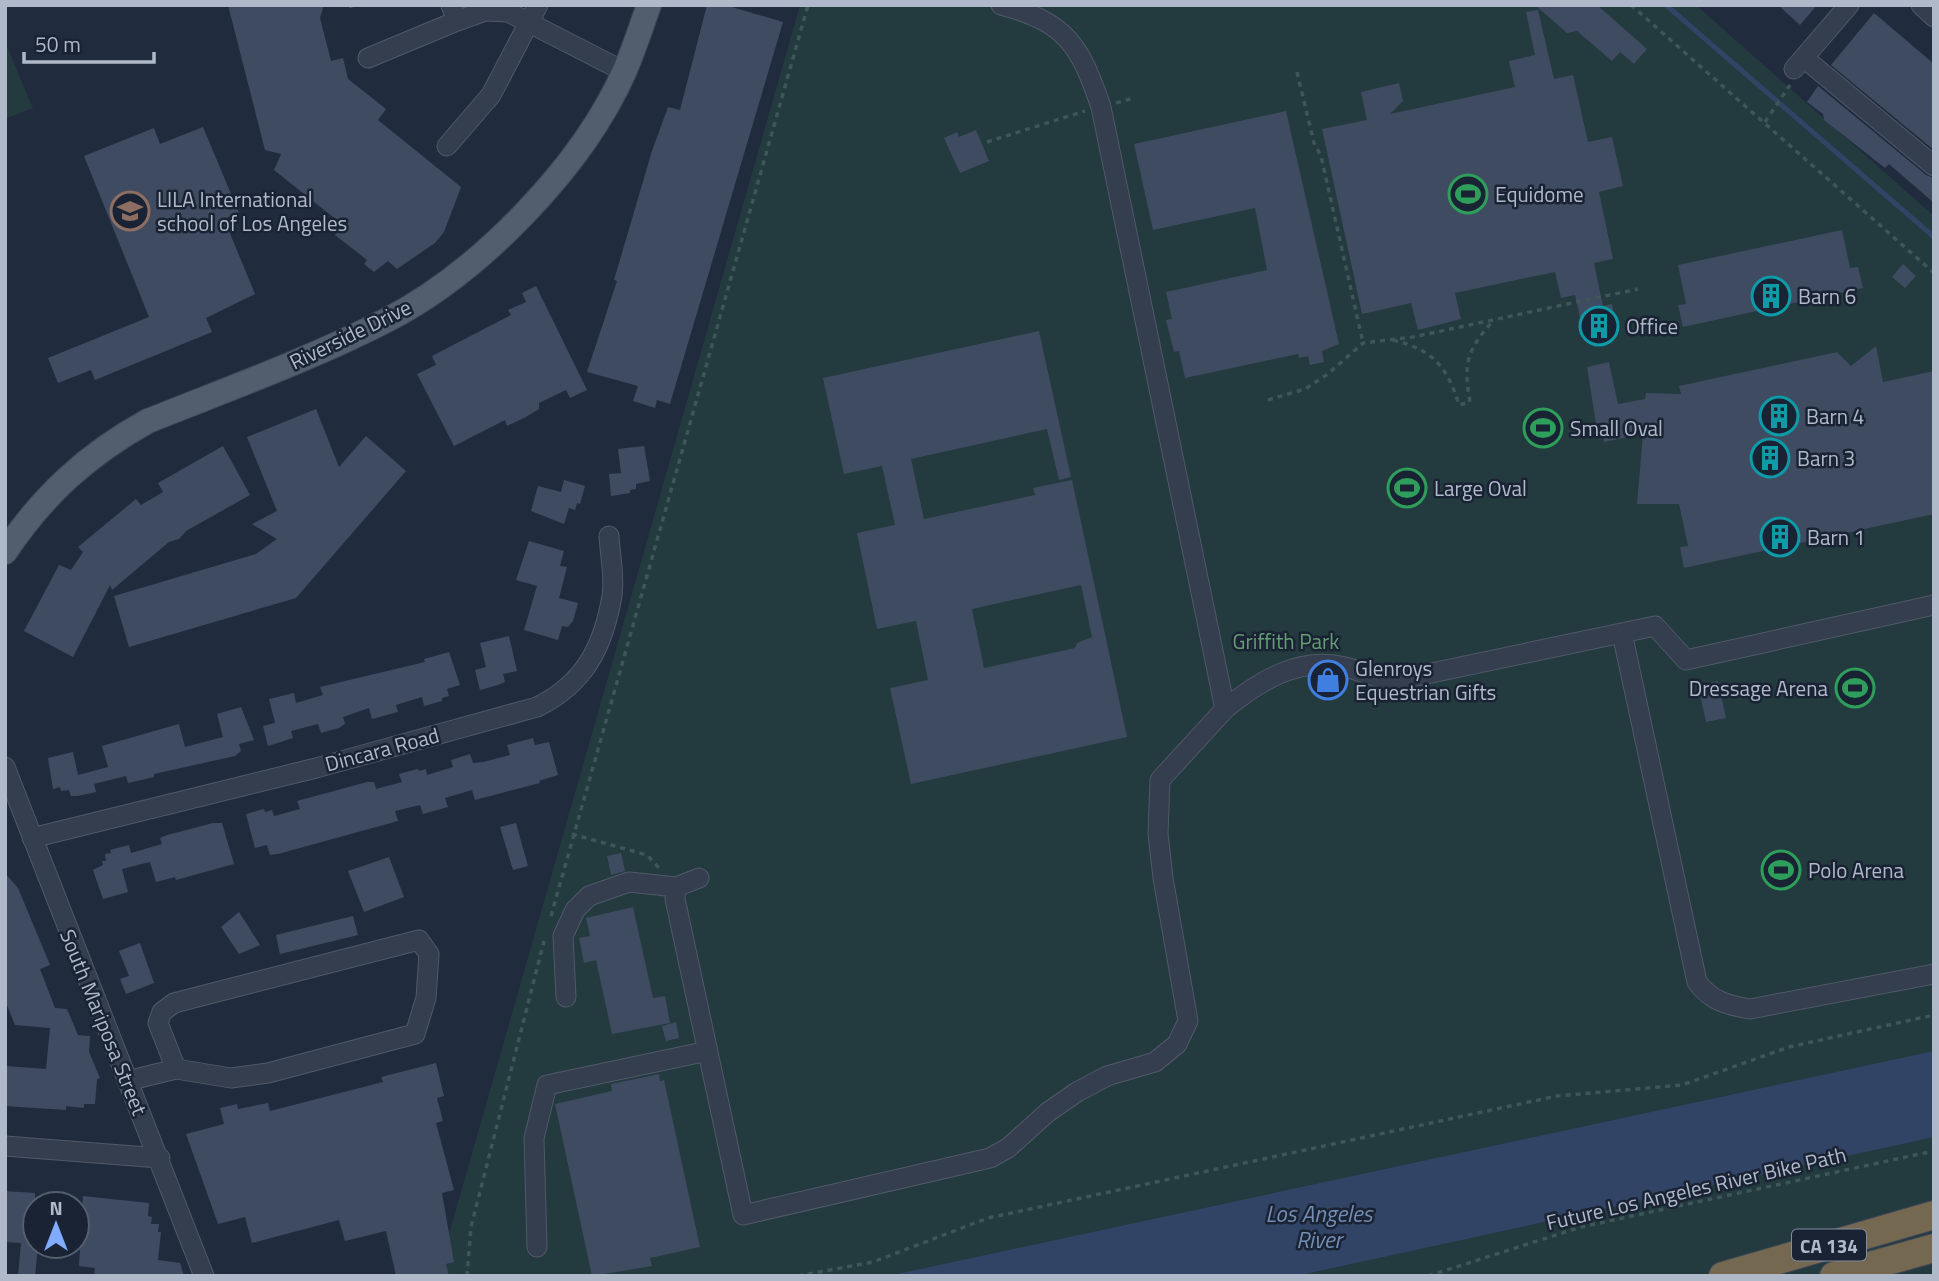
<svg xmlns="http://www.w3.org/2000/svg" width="1939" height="1281" viewBox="0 0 1939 1281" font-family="'Titillium Web',sans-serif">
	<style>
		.green { fill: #233a3f }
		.water { fill: #314465 }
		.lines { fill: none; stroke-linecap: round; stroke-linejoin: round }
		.stream { stroke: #314465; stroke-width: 5 }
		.building { fill: #3f4b61; fill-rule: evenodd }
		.minor-casing { stroke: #505969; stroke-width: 21 }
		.major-casing { stroke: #3e4757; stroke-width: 26 }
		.highway-casing { stroke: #3d4656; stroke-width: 30 }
		.path { stroke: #3d5659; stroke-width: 3.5; stroke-dasharray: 5 5; stroke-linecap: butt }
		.minor { stroke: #353e4e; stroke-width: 19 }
		.major { stroke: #525d6e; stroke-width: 24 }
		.highway { stroke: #756851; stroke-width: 28 }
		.labels { text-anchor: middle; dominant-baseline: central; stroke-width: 5; stroke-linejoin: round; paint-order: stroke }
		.shield { fill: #1a2333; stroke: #838c9d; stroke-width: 2 }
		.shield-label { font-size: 19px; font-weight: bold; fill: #b0b9ca }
		.poi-label { font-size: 21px; fill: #b0b9ca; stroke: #1a2333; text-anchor: start }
		.street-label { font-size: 21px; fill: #b0b9ca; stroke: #1a2333 }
		.park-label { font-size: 21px; fill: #659d74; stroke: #1a2333 }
		.water-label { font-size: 23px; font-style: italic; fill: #748db4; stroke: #1a2333 }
	</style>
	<rect width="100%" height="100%" fill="#202c3e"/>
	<path class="green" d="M800,5H1696L1934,216V1276H437Z
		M5,42L33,108L5,119Z"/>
	<path class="water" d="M1934,1051V1137L1296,1276H888Z"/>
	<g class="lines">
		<path class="stream" d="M1666,5L1934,237"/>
	</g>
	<path class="building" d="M228,5H324L320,18L331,61L343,58L348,79L386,109L378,120L461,187L444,232L435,243L397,269L388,261L374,272L364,264L367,260L335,235L343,225L274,170L281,154L265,150Z
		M707,5H725L783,22L670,404L657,400L655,408L633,401L638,386L587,372L617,281L614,280L652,151L668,107L680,110Z
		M1535,5H1597L1647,49L1634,64L1620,52L1612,61L1577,31L1567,33Z
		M1778,5H1817L1800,25Z
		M1538,10L1554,79L1573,75L1588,142L1612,137L1623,186L1599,192L1613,259L1594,263L1603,306L1612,304L1617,332L1585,339L1575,295L1561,298L1555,272L1455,293L1461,319L1418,330L1411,303L1362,314L1322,129L1367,120L1361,92L1399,83L1403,101L1390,114L1515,87L1509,61L1535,55L1526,12Z
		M1874,13L1934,64V150L1831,65Z
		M1818,86L1926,175L1934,178V203L1889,164L1885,168L1824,120L1823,114L1807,102Z
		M1286,111L1339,344L1322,351L1324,362L1310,365L1308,356L1299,358L1298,354L1185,378L1179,351L1174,352L1166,320L1172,319L1166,292L1267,270L1255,208L1153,230L1134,144Z
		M203,127L239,213L224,219L255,294L206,318L212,332L95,380L91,370L58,383L48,358L149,317L84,156L154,128L160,144Z
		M976,130L989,161L960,173L944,138L957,132L959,137Z
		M1842,230L1850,268L1858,267L1863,288L1683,327L1678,305L1686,304L1678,265Z
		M1903,264L1916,276L1905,288L1892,277Z
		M536,286L587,390L570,398L566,390L539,403V409L526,417L507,426L505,420L454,446L417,374L436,365L432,356L511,315L508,310L526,302L522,293Z
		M1039,331L1071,477L1059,480L1047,429L911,459L924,519L1035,495L1033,488L1072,480L1127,737L911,784L890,688L928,680L916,621L877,629L857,533L895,525L882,466L844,474L823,378ZM1081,585L1092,637L1077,643L1075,648L984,668L972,609Z
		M1876,346L1883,382L1934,371V514L1684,568L1680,547L1688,546L1679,504H1637L1643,434L1604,442L1600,423L1596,424L1587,367L1609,362L1618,404L1645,399L1646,393L1681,394L1679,386L1837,352L1851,366Z
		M316,409L339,467L366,436L406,471L296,598L129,647L114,596L256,554L277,539L252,524L277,511L247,437Z
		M223,446L250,495L186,531L179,539L169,542L112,590L110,585L73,657L24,631L59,565L71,570L83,552L78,547L136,499L141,505L163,492L158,483Z
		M644,446L650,481L636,484V489L630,490V493L611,496L609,474L621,473L618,449Z
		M564,480L585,486L580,504L577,503L575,510L569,508L564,524L531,511L538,486L561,492Z
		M529,541L564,551L560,566L567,567L559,598L578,603L573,621L568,627L562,626L558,640L524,630L537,586L516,580Z
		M509,636L517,671L503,674L505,682L498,685L480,690L475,670L486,667L480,643Z
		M449,652L460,685L447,689L449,696L442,698V701L424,706L422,697L396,705L398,712L372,719L369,708L343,717L345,724L339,728L321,733L318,724L291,731L293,738L268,746L263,726L275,723L269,699L294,693L296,703L323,695L320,687L425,662L424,659Z
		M1718,681L1726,718L1706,722L1698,685Z
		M241,707L254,740L239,744L241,751L235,756L154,774V777L128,783L126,776L94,784L96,792L78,796H71L69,790L61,791L60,787L53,789L48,758L73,752L78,775L108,767L102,746L179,724L185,747L223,737L217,714Z
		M533,738L535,745L549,742L558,775L539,781L540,783L475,800L472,790L445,798L448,807L423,814L420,805L395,811L398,821L278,854L270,855L267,845L255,848L246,814L264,809L265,812L272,810L274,816L300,809L297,801L367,782H374L376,789L402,782L399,774L418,769L419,771L426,769L427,775L453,767L451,760L470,754L473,763L483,762L510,755L507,745Z
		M213,823H222L234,864L176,880L175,877L156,882L150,862L122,869L128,892L103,899L93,870L103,865L102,861H106L105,854L111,853L110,850L129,845L131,853L162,844L160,838L167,835Z
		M516,823L528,866L513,870L500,827Z
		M621,853L625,871L611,875L607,856Z
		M389,857L404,897L364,912L348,871Z
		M5,873L18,888L50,965L40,969L55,1008L67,1009L78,1035L90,1036L89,1052L100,1078L97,1079L95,1104H84V1108L66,1106V1110L5,1106V1066L46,1069L50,1028L15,1025L5,1000Z
		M633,907L653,998L665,996L670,1023L612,1034L596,960L584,963L579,938L590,936L586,918Z
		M239,912L260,945L239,954L221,927Z
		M353,916L358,935L280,954L276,935Z
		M140,943L154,983L126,994L120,979L129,976L119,951Z
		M676,1022L679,1038L666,1041L662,1026Z
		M436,1063L444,1096L437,1098L443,1121L436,1123L454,1190L442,1193L454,1262L446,1264L449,1276H396L386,1231L345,1241L339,1220L252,1243L245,1217L218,1224L186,1134L224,1124L220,1108L237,1104L238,1109L268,1103L270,1111L383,1082L381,1077Z
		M659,1074L660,1081L664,1080L700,1247L650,1258L652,1266L592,1276L555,1104L612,1091L611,1084Z
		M5,1191L35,1193V1246H38L35,1276H18L21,1243L5,1242Z
		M83,1196L149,1203L148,1216L152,1217L151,1224H159L158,1232H161L158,1260L180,1263L184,1276H94L95,1268L79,1266Z"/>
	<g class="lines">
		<defs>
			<path id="minor" d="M451,5L457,21L485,11L508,12L625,72
				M1921,5L1934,17
				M368,58L457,21
				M1804,58L1934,166
				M1794,69L1849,5
				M447,146L491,95L538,5
				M1622,633L1697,982C1711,1001 1727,1005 1750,1009L1934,974
				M1225,709C1259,681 1299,656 1345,667C1365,672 1375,679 1398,680L1655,626L1686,660L1934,605
				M5,767L204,1276
				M32,838L316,768L537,707C584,684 603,648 612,596C615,577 610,555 609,536
				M699,878L676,887L675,899L743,1215L990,1158L1008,1148L1048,1112L1077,1092L1107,1076L1155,1062L1177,1044L1188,1021L1163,878L1158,834L1160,780L1225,709L1101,107C1080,45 1066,22 1001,5
				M566,997L563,936L575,910L589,896L629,882L676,887
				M127,1081L176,1069L231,1078L268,1073L415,1034L426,998L429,954L419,940L174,1003L162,1012L158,1023L176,1069
				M5,1146L160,1158
				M537,1247L534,1138L547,1085L708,1051"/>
			<path id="major" d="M5,552C43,495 88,454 148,421C228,389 311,359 387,320C480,272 583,166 625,70C634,49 641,27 649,5"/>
			<path id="highway" d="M1723,1276L1934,1215
				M1834,1276L1934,1248"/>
		</defs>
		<use href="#minor" class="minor-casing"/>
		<use href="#major" class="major-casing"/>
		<use href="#highway" class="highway-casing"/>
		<path class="path" d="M1631,5L1934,273
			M349,7L354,5
			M1297,72L1314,143L1321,156L1363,343
			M1116,103L1134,98
			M1765,122L1790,85
			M987,142L1085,111
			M1393,340C1433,350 1447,366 1459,405L1470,402C1463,363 1467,350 1493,321
			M1268,400L1305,389L1328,374L1363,343L1413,337L1638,289
			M572,834L647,855L659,868
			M551,916L808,5
			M467,1276L471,1227L544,941
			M798,1276L873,1262L988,1218L1557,1096L1682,1085L1789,1047L1934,1015
			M1428,1276L1581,1227L1934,1151"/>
		<use href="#minor" class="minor"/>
		<use href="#major" class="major"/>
		<use href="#highway" class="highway"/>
	</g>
	<defs>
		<symbol id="stadium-ring" viewBox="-11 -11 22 22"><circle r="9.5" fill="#1a2333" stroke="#2e9e5b" stroke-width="1.5"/><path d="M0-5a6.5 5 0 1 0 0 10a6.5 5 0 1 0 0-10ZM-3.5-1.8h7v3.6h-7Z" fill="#2e9e5b"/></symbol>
		<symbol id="school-ring" viewBox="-11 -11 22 22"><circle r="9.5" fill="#1a2333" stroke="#8d6e63" stroke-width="1.5"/><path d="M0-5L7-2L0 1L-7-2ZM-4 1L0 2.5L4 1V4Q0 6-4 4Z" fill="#8d6e63"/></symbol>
		<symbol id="building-ring" viewBox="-11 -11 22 22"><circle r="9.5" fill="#1a2333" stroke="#0f9aa8" stroke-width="1.5"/><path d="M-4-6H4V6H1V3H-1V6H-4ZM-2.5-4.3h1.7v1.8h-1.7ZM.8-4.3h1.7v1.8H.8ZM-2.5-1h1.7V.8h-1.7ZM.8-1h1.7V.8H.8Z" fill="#0f9aa8"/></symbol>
		<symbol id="shop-ring" viewBox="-11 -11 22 22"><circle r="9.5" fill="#1a2333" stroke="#3f7fe0" stroke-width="1.5"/><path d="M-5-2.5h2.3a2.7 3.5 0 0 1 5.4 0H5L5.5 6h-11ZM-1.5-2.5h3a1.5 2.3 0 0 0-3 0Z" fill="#3f7fe0"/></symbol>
	</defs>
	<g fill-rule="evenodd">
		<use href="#stadium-ring" x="1446" y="172" width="44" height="44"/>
		<use href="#school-ring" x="108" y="189" width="44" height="44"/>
		<use href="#building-ring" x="1749" y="274" width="44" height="44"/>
		<use href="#building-ring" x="1577" y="304" width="44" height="44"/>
		<use href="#building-ring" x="1757" y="394" width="44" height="44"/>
		<use href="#stadium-ring" x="1521" y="406" width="44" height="44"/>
		<use href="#building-ring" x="1748" y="436" width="44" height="44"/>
		<use href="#stadium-ring" x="1385" y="466" width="44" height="44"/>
		<use href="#building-ring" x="1758" y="515" width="44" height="44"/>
		<use href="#shop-ring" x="1306" y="658" width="44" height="44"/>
		<use href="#stadium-ring" x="1833" y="666" width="44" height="44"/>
		<use href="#stadium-ring" x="1759" y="848" width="44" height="44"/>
	</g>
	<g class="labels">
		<rect class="shield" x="1792" y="1229.5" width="74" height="31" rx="5"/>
		<g class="shield-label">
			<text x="1829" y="1245">CA 134</text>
		</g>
		<g class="poi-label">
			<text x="1495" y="194">Equidome</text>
			<text x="157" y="199">LILA International<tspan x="157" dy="24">school of Los Angeles</tspan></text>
			<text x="1798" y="296">Barn 6</text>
			<text x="1626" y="326">Office</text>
			<text x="1806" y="416">Barn 4</text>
			<text x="1570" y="428">Small Oval</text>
			<text x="1797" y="458">Barn 3</text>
			<text x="1434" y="488">Large Oval</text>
			<text x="1807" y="537">Barn 1</text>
			<text x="1355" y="668">Glenroys<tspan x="1355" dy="24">Equestrian Gifts</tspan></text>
			<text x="1828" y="688" text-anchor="end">Dressage Arena</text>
			<text x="1808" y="870">Polo Arena</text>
		</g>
		<g class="street-label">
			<text transform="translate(350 334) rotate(-26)">Riverside Drive</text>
			<text transform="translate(382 749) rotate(-15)">Dincara Road</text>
			<text transform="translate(104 1022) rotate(68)">South Mariposa Street</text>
			<text transform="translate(1696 1188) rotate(-13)">Future Los Angeles River Bike Path</text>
		</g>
		<g class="park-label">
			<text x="1286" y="641">Griffith Park</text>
		</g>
		<g class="water-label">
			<text x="1319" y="1213">Los Angeles<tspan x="1319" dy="26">River</tspan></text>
		</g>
	</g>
	<rect width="1939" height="1281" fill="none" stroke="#b0b9ca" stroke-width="14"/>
	<g transform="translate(56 1225)"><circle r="33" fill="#1a2333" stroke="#565f6f" stroke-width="2"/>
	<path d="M0-5L12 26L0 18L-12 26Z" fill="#80abff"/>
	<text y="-10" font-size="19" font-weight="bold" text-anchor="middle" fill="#b0b9ca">N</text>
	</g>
	<path d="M24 52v10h130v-10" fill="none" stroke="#b0b9ca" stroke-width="3.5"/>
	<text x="35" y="52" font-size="21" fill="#b0b9ca" stroke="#1a2333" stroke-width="5" paint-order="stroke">50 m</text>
</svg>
